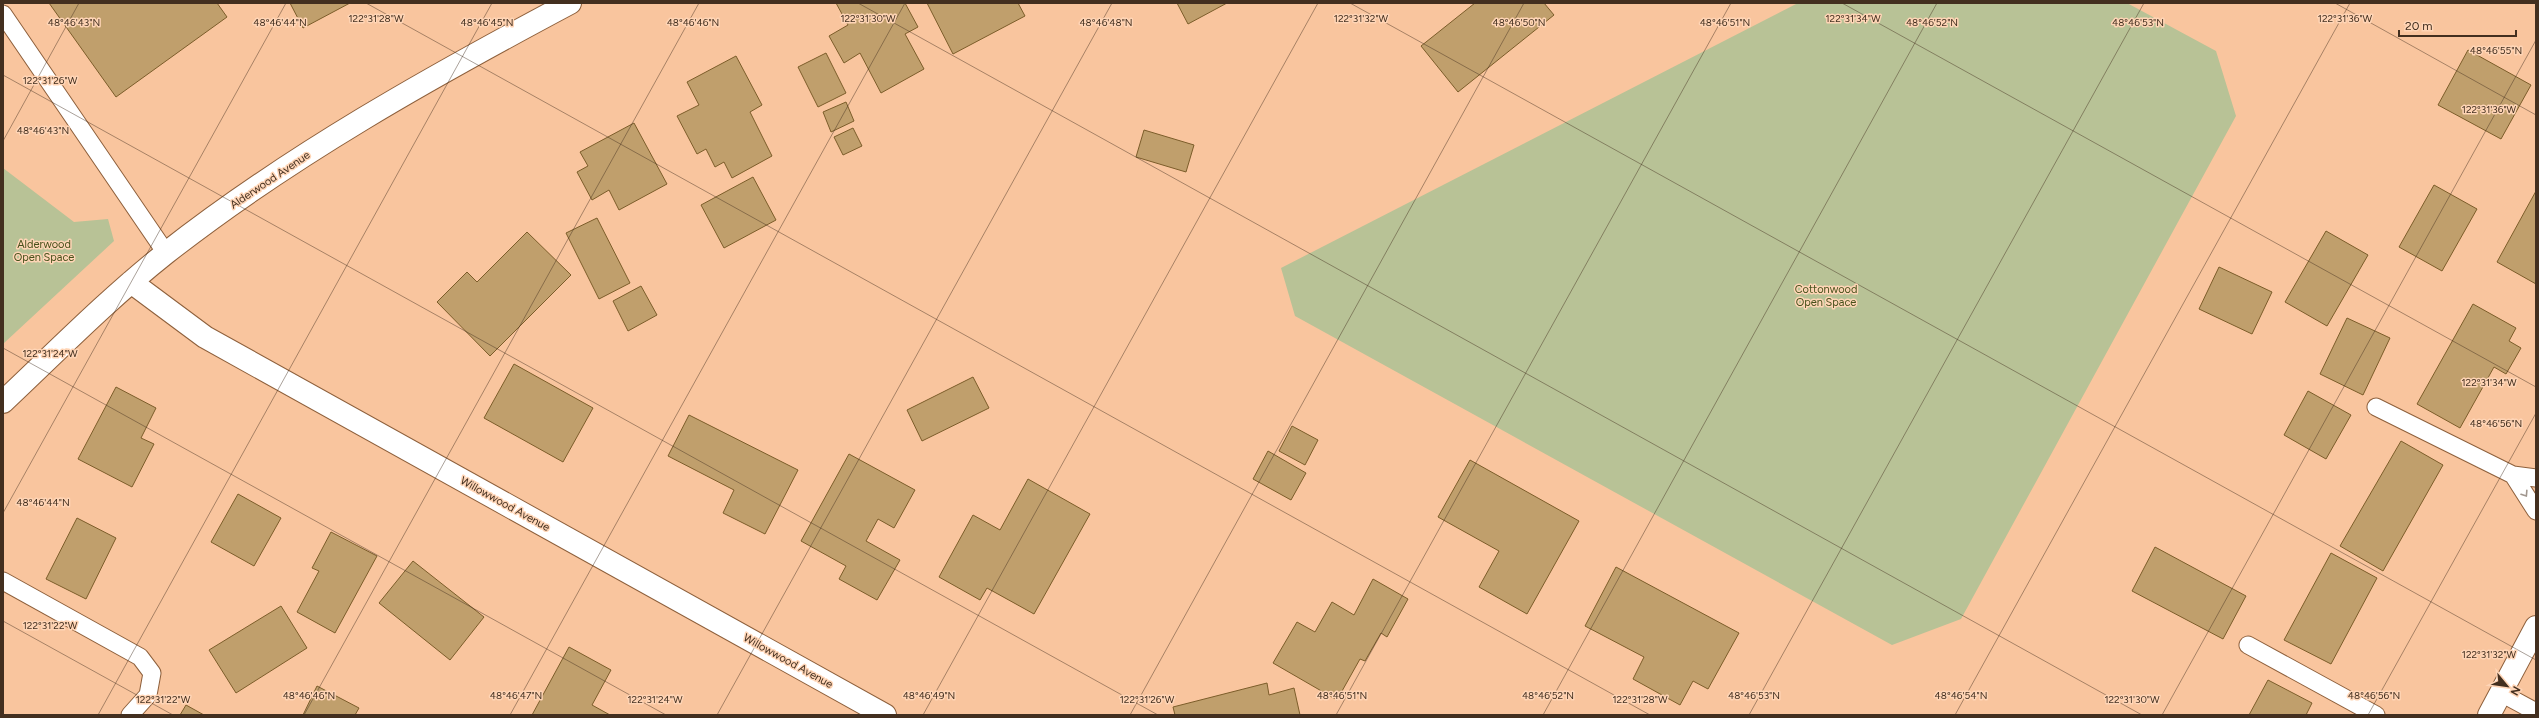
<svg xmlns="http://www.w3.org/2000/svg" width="2539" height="718" viewBox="0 0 2539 718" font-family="Figtree,sans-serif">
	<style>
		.green { fill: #b8c296 }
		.building { fill: #c09f6c; stroke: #7c5d2a }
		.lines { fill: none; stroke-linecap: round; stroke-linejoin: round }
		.lane-casing { stroke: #8e603c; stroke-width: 19 }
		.street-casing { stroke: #8e603c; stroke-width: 24 }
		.lane { stroke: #fff; stroke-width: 17 }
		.street { stroke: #fff; stroke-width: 22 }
		.oneway { stroke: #a1978f }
		.ticks { fill: none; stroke: #432f1f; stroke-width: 1; stroke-opacity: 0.45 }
		.labels { text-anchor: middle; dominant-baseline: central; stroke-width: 3; stroke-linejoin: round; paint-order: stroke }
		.street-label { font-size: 11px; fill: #432f1f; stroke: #ffd5b6 }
		.park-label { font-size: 11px; fill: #47511b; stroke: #ffd5b6 }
		.ticks-label { font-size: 10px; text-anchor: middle; fill: #432f1f; stroke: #ffd5b6; stroke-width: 3; stroke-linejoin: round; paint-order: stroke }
	</style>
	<rect width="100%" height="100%" fill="#f9c59e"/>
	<path class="green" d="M1798,3H2127L2216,51L2236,116L1961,619L1892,645L1295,316L1281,268Z
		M3,168L74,222L108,219L114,241L3,344Z"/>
	<path class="building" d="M49,3H217L227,17L116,97Z
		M290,3H350L303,28Z
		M836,3H905L918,27L905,34L924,69L881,93L860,53L844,63L829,36L848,25Z
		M927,3H1018L1025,16L953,54Z
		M1177,3H1227L1188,24Z
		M1475,3H1544L1554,15L1458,92L1421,46Z
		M2468,50L2531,85L2501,139L2438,105Z
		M826,53L846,93L818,107L798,67Z
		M736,56L762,105L750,112L772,156L732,178L724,162L715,167L706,149L697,154L677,116L699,105L687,82Z
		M846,102L854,121L831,132L823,112Z
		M634,123L667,184L619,210L609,190L592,200L577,172L588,166L580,152Z
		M853,128L862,146L843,155L834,137Z
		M1144,130L1194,145L1186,172L1136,157Z
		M753,177L776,220L724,248L701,205Z
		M2434,185L2477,209L2442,271L2399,247Z
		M2536,191V284L2497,262Z
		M597,218L630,283L599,299L566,233Z
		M2326,231L2368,255L2327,326L2285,302Z
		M527,232L571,275L490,356L437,302L467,272L477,282Z
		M2219,267L2272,292L2252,334L2199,309Z
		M641,286L657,315L628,331L613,301Z
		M2473,304L2516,328L2509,341L2521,348L2506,374L2494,367L2460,428L2417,404Z
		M2347,318L2390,338L2363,395L2320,374Z
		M514,364L593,408L563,462L484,418Z
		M973,377L989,408L922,441L907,410Z
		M116,387L156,408L141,438L154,444L132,487L78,459Z
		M2308,391L2351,415L2326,459L2284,435Z
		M689,415L798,470L765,534L723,513L734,490L668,456Z
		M1292,426L1318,440L1305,465L1279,451Z
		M2401,441L2443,465L2383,571L2340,546Z
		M1268,451L1306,473L1291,500L1253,479Z
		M849,454L915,490L894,528L878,519L866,541L900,560L877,600L839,579L846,566L801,541Z
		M1470,460L1579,521L1527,614L1479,587L1499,551L1438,517Z
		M1028,479L1090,514L1034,614L987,588L980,600L939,577L973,515L1000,530Z
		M238,494L281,518L254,566L211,542Z
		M77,518L116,538L86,599L46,579Z
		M331,532L377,556L335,633L297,612L319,571L312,568Z
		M2155,547L2246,596L2223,639L2132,591Z
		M2331,553L2377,578L2331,664L2284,640Z
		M413,561L484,617L450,660L379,603Z
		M1616,567L1739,633L1708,689L1693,681L1680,705L1633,679L1644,657L1585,626Z
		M1373,579L1408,599L1387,637L1381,633L1365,661L1360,659L1337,700L1273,663L1297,622L1315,632L1332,602L1354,615Z
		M281,606L307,648L236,693L209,650Z
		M569,647L611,670L592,705L610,715H532Z
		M2268,680L2312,703L2306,715H2249Z
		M1267,683L1269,695L1294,688L1300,715H1175L1173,707Z
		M317,686L359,708L355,715H303Z
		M186,705L204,715H180Z"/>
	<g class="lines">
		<defs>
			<path id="lane" d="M3,14L166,253
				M2376,407L2513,475
				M2536,478L2513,475L2536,511
				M3,581L140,657L152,673L148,695L130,715
				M2248,645L2376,715
				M2501,693L2536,712"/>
			<path id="street" d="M131,282L205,337L885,715
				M3,402C56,352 108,299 166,253C291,155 431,77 570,3
				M2489,715L2536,627"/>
		</defs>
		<use href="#lane" class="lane-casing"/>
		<use href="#street" class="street-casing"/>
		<use href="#lane" class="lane"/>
		<use href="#street" class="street"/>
	</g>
	<defs><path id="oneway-chevron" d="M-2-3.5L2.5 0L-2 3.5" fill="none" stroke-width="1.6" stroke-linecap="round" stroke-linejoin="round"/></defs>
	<use class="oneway" href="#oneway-chevron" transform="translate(2525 494) rotate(57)"/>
	<path class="ticks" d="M366,3L1650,715M858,3L2142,715M1350,3L2536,660M1842,3L2536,387M2335,3L2536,115M3,75L1158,715M3,141L79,3M3,348L666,715M3,513L286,3M3,621L173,715M98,715L492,3M304,715L699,3M510,715L905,3M717,715L1112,3M923,715L1318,3M1130,715L1524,3M1336,715L1731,3M1543,715L1937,3M1749,715L2144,3M1955,715L2350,3M2162,715L2536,40M2368,715L2536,413"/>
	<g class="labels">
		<g class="street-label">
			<text transform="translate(270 180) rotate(-34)">Alderwood Avenue</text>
			<text transform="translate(505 504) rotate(29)">Willowwood Avenue</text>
			<text transform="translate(788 661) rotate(29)">Willowwood Avenue</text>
		</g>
		<g class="park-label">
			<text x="44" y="244">Alderwood<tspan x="44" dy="13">Open Space</tspan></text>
			<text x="1826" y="289">Cottonwood<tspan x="1826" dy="13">Open Space</tspan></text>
		</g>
	</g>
	<g class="ticks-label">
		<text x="376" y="22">122°31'28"W</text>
		<text x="868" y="22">122°31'30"W</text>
		<text x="1361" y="22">122°31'32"W</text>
		<text x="1853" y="22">122°31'34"W</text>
		<text x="2345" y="22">122°31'36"W</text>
		<text x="74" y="26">48°46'43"N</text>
		<text x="280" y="26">48°46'44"N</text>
		<text x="487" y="26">48°46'45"N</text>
		<text x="693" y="26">48°46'46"N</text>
		<text x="1106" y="26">48°46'48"N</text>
		<text x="1519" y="26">48°46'50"N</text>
		<text x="1725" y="26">48°46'51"N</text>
		<text x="1932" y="26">48°46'52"N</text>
		<text x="2138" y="26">48°46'53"N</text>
		<text x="2496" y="54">48°46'55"N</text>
		<text x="50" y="84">122°31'26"W</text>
		<text x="2489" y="113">122°31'36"W</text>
		<text x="43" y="134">48°46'43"N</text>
		<text x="50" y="357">122°31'24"W</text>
		<text x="2489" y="386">122°31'34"W</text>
		<text x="2496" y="427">48°46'56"N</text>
		<text x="43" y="506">48°46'44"N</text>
		<text x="50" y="629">122°31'22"W</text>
		<text x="2489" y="658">122°31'32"W</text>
		<text x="309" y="699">48°46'46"N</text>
		<text x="516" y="699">48°46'47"N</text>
		<text x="929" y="699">48°46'49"N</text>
		<text x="1342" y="699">48°46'51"N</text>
		<text x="1548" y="699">48°46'52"N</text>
		<text x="1754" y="699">48°46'53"N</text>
		<text x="1961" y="699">48°46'54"N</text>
		<text x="2374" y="699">48°46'56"N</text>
		<text x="163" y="703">122°31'22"W</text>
		<text x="655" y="703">122°31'24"W</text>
		<text x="1147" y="703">122°31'26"W</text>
		<text x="1640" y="703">122°31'28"W</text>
		<text x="2132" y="703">122°31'30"W</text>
	</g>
	<rect width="2539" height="718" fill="none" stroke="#432f1f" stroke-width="8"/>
	<g transform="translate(2507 686) rotate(119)" stroke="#ffd5b6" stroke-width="3" paint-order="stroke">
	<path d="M0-3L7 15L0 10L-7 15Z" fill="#432f1f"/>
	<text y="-6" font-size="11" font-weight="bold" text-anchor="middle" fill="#432f1f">N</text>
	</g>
	<path d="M2399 30v6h117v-6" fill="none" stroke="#432f1f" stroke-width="2"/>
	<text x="2405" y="30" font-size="12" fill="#432f1f" stroke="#ffd5b6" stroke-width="3" paint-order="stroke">20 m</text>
</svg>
